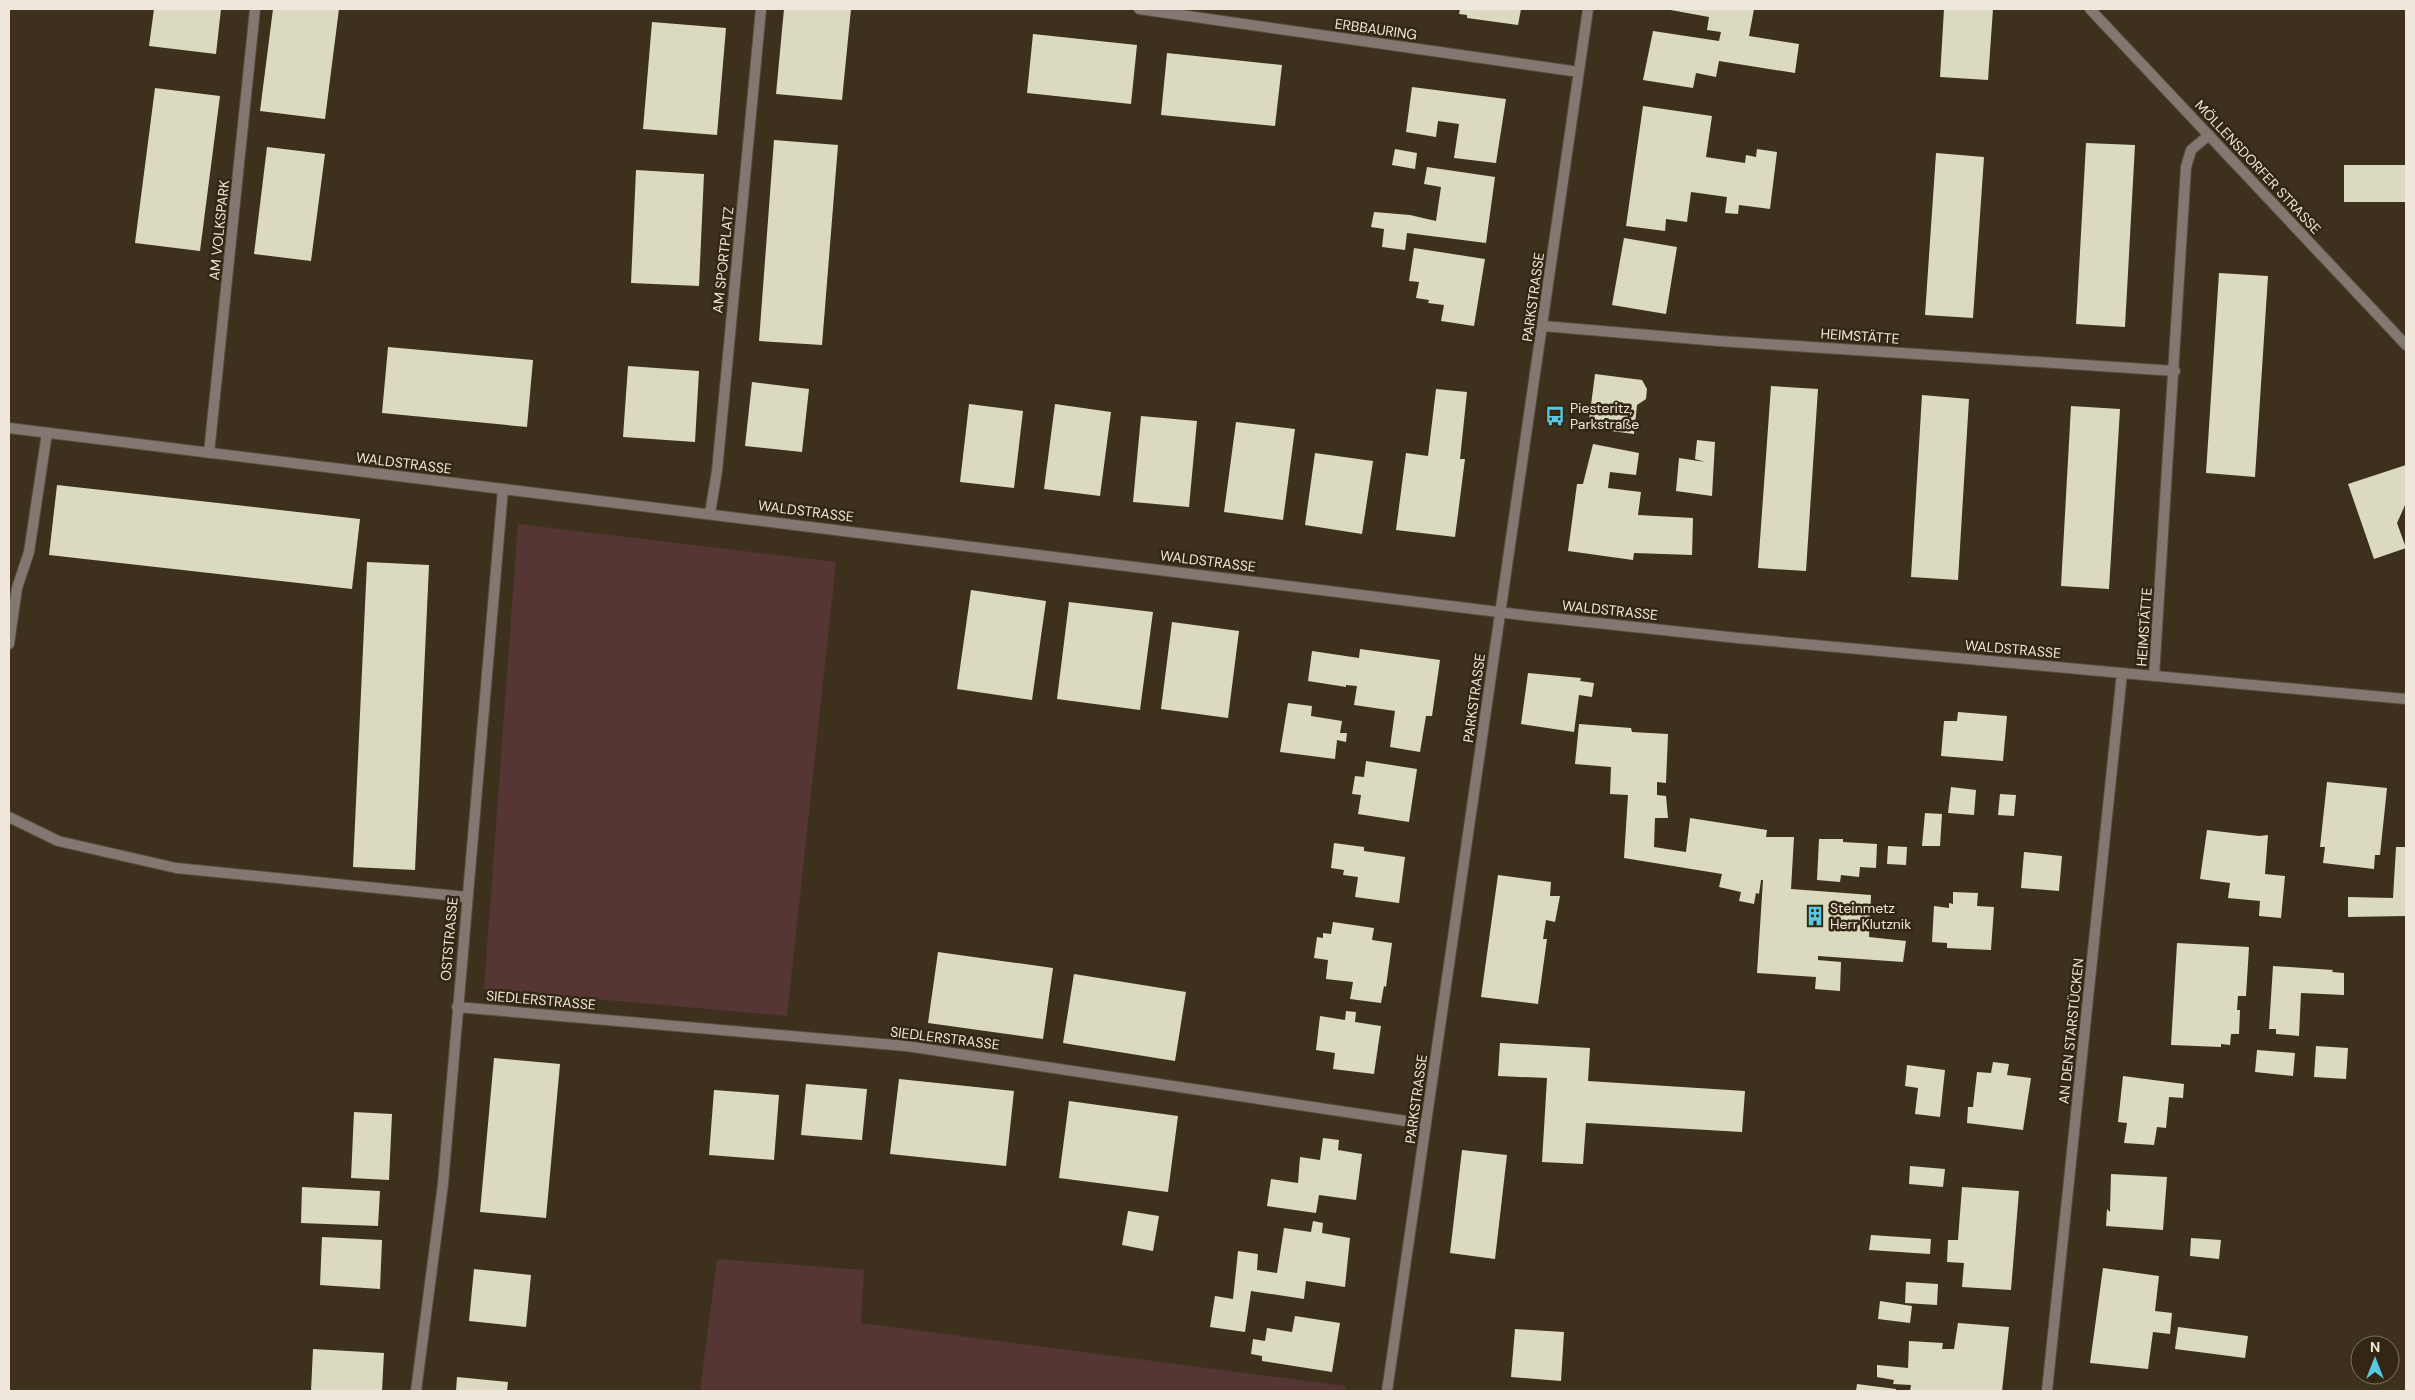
<svg xmlns="http://www.w3.org/2000/svg" width="2415" height="1400" viewBox="0 0 2415 1400" font-family="'DM Sans',sans-serif">
	<style>
		.green { fill: #553635 }
		.building { fill: #dbdabf }
		.lines { fill: none; stroke-linecap: round; stroke-linejoin: round }
		.lane-casing { stroke: #594e3b; stroke-width: 12 }
		.street-casing { stroke: #594e3b; stroke-width: 12 }
		.lane { stroke: #827771; stroke-width: 10 }
		.street { stroke: #827771; stroke-width: 10 }
		.labels { text-anchor: middle; dominant-baseline: central; stroke-width: 5; stroke-linejoin: round; paint-order: stroke }
		.street-label { font-size: 14px; fill: #efe7db; stroke: #332713 }
		.poi-label { font-size: 14px; fill: #efe7db; stroke: #332713; text-anchor: start }
	</style>
	<rect width="100%" height="100%" fill="#3d311d"/>
	<path class="green" d="M518,524L836,562L787,1016L484,989Z
		M717,1259L864,1270L861,1323L1346,1386L1345,1391H700Z"/>
	<path class="building" d="M154,9H221L216,54L149,46Z
		M273,9H339L325,119L260,111Z
		M784,9H851L842,100L776,94Z
		M1460,9H1521L1518,25L1467,18V15L1459,14Z
		M1665,9H1754L1749,36L1799,44L1795,73L1719,61L1716,77L1696,73L1693,88L1643,80L1653,31L1719,41L1721,32L1707,30L1709,17Z
		M1944,9H1993L1988,80L1940,77Z
		M652,22L726,28L717,135L643,129Z
		M1033,34L1137,45L1131,104L1027,93Z
		M1167,53L1282,65L1275,126L1161,115Z
		M1412,87L1506,99L1496,163L1454,158L1459,124L1438,121L1436,137L1406,132Z
		M155,88L220,96L200,251L135,243Z
		M1643,106L1712,116L1706,157L1745,163L1746,155L1756,157L1757,149L1777,152L1770,209L1739,205L1738,214L1725,213L1727,197L1691,192L1687,222L1666,219L1665,231L1626,226Z
		M774,140L838,145L822,345L759,341Z
		M2086,143L2135,145L2125,327L2076,324Z
		M267,147L325,154L311,261L254,254Z
		M1395,149L1417,153L1415,169L1392,165Z
		M1936,153L1984,157L1973,318L1925,315Z
		M2344,165H2406V202H2344Z
		M1427,167L1495,177L1486,243L1407,233L1405,250L1382,247L1384,229L1371,227L1374,212L1410,215L1436,221L1441,187L1424,184Z
		M636,170L704,174L699,286L631,283Z
		M1624,238L1677,247L1666,314L1612,305Z
		M1414,248L1485,259L1474,326L1441,321L1444,305L1428,303L1429,300L1416,298L1419,282L1409,281Z
		M2219,273L2268,276L2255,477L2206,473Z
		M388,347L533,360L527,427L382,413Z
		M628,366L699,371L695,442L623,437Z
		M1595,374L1642,380L1647,389L1646,399L1637,405L1634,434L1588,428Z
		M752,382L809,389L802,452L745,446Z
		M1771,386L1818,389L1806,571L1758,568Z
		M1436,389L1467,392L1460,459H1465L1455,537L1396,530L1406,453L1428,456Z
		M1922,395L1969,399L1958,580L1911,577Z
		M969,404L1023,411L1014,488L960,482Z
		M1055,404L1111,412L1100,496L1044,489Z
		M2071,406L2120,409L2109,589L2061,586Z
		M1141,416L1197,421L1189,507L1133,502Z
		M1236,422L1295,429L1283,520L1224,512Z
		M1697,440L1715,442L1712,496L1676,491L1679,458L1705,462L1695,459Z
		M1593,444L1639,453L1636,475L1610,472L1608,488L1641,492L1638,515L1693,518L1692,555L1634,553L1633,560L1568,551L1577,484H1583Z
		M1315,453L1373,461L1362,534L1305,525Z
		M2406,465V503L2397,523L2406,548L2374,559L2348,484Z
		M57,485L360,519L352,589L49,555Z
		M367,562L429,565L415,870L353,867Z
		M971,590L1046,601L1032,700L957,689Z
		M1069,602L1153,612L1140,710L1057,699Z
		M1172,622L1239,631L1228,718L1161,709Z
		M1360,649L1440,660L1432,716H1426L1420,752L1390,747L1395,711L1354,705L1357,686L1346,685V687L1308,681L1312,651L1359,658Z
		M1528,673L1581,678L1580,681L1594,683L1592,697L1579,695L1574,732L1521,724Z
		M1288,703L1312,706L1311,716L1342,721L1340,733H1347L1346,742L1337,740L1335,759L1280,752Z
		M1958,712L2007,716L2003,761L1941,756L1944,721H1957Z
		M1579,724L1631,728L1632,732L1668,734L1666,783L1657,782V795L1666,796L1668,818H1655L1654,847L1686,852L1690,818L1767,830L1766,837H1794L1791,889L1871,895L1869,937L1906,941L1903,962L1818,956V960L1841,962L1840,991L1815,989L1816,977L1757,973L1763,880H1761L1759,894L1756,893L1754,904L1739,901L1741,892L1719,887L1722,874L1624,858L1628,795L1610,794L1611,767L1575,764Z
		M1366,761L1417,769L1409,822L1358,814L1361,795L1352,794L1355,776L1364,777Z
		M2327,782L2387,788L2380,855H2375L2374,869L2323,863L2325,847H2320Z
		M1951,787L1976,790L1974,815L1948,813Z
		M2000,794L2016,795L2014,816L1998,815Z
		M1925,813L1942,814L1940,846H1922Z
		M2207,830L2259,836L2268,835L2265,874L2285,876L2281,918L2259,916L2260,901L2228,898L2230,883L2200,879Z
		M1819,839H1843V842L1877,844L1876,868L1860,867L1859,877L1841,875L1840,882L1817,880Z
		M1334,843L1364,847V851L1405,857L1399,903L1355,897L1358,877L1343,875L1344,870L1331,868Z
		M1888,846L1907,847L1906,865L1887,864Z
		M2396,847H2406V916L2348,917V897L2393,898Z
		M2024,852L2062,856L2059,891L2021,888Z
		M1498,875L1551,882L1550,896H1560L1555,922L1546,920L1543,939H1547L1538,1004L1481,997Z
		M1953,892L1978,893L1977,906L1994,907L1991,950L1947,948V943L1932,942L1934,906L1949,908V903L1953,904Z
		M1333,922L1374,928L1372,940L1392,943L1386,987L1384,986L1381,1003L1350,999L1353,982L1326,979L1328,960L1314,958L1317,937L1323,938V933L1331,934Z
		M2177,943L2249,947L2246,996H2238L2237,1010H2240L2239,1034H2231L2230,1045L2221,1044V1047L2171,1045Z
		M938,952L1053,968L1043,1039L928,1023Z
		M2273,966L2333,970L2332,972L2344,973V995L2301,993L2299,1036L2276,1034V1029H2269Z
		M1074,974L1186,992L1175,1061L1063,1043Z
		M1346,1011L1356,1012L1355,1022L1381,1026L1374,1074L1333,1069L1335,1053L1316,1050L1320,1016L1345,1020Z
		M1500,1043L1590,1048L1588,1081L1745,1091L1742,1132L1586,1123L1583,1164L1542,1162L1547,1078L1498,1076Z
		M2316,1046L2348,1048L2346,1079L2314,1077Z
		M2257,1050L2295,1053L2293,1076L2255,1072Z
		M494,1058L560,1064L546,1218L480,1212Z
		M1993,1062L2009,1064L2007,1075L2031,1078L2023,1130L1967,1123L1968,1107H1973L1977,1072L1991,1073Z
		M1907,1065L1945,1070L1940,1117L1915,1114L1918,1088L1905,1086Z
		M2123,1076L2184,1084L2183,1098L2169,1097L2166,1128L2157,1127L2154,1145L2124,1143L2127,1123L2118,1122Z
		M899,1079L1014,1091L1006,1166L890,1154Z
		M806,1084L867,1089L862,1140L801,1135Z
		M714,1090L779,1095L774,1160L709,1155Z
		M1069,1101L1178,1116L1168,1192L1059,1178Z
		M354,1112L392,1114L389,1180L351,1178Z
		M1323,1138L1339,1140L1338,1150L1362,1154L1356,1200L1319,1195L1316,1213L1267,1206L1271,1179L1298,1183L1300,1157L1320,1160Z
		M1462,1150L1507,1155L1495,1259L1450,1253Z
		M1910,1166L1945,1169L1943,1187L1909,1184Z
		M2111,1174L2167,1177L2163,1230L2106,1226L2107,1209L2110,1212Z
		M302,1187L380,1191L378,1226L301,1223Z
		M1962,1187L2019,1191L2011,1290L1962,1287L1964,1263L1947,1262L1948,1240H1958Z
		M1128,1211L1159,1216L1153,1251L1122,1245Z
		M1313,1221L1323,1223L1322,1233L1350,1238L1345,1287L1306,1281L1304,1299L1251,1291L1245,1332L1210,1327L1215,1296L1233,1299L1238,1251L1258,1254L1257,1270L1277,1273L1284,1228L1311,1232Z
		M1871,1235L1931,1239L1930,1254L1869,1250Z
		M322,1237L382,1240L380,1289L320,1285Z
		M2191,1238L2221,1240L2219,1259L2190,1256Z
		M2103,1268L2159,1276L2155,1311L2172,1313L2170,1334L2153,1332L2148,1369L2090,1363Z
		M474,1269L531,1275L526,1327L469,1321Z
		M1906,1282L1938,1284L1937,1305L1905,1303Z
		M1880,1301L1912,1306L1910,1323L1878,1319Z
		M1295,1316L1340,1323L1332,1372L1262,1361V1356L1251,1354L1253,1339L1265,1341L1267,1328L1292,1332Z
		M1958,1323L2009,1327L2002,1391H1910L1911,1385L1893,1384L1894,1380L1877,1377V1365L1908,1368L1909,1341L1943,1343L1942,1349H1954Z
		M2178,1327L2248,1336L2245,1358L2175,1349Z
		M1515,1329L1564,1332L1561,1381L1511,1377Z
		M313,1349L384,1353L382,1391H311Z
		M457,1377L508,1382L507,1391H456Z
		M1857,1384L1896,1389V1391H1856Z"/>
	<g class="lines">
		<defs>
			<path id="lane" d="M9,644L17,588L29,552L47,433
				M9,817L58,841L176,868L467,897"/>
			<path id="street" d="M1139,9L1579,72
				M2090,9L2406,345
				M1543,326L1719,341L2175,371
				M9,428L1531,616L1738,638L2406,699
				M209,453L255,9
				M710,513L717,471L761,9
				M2154,676L2186,167L2191,150L2209,135
				M457,1007L906,1046L1426,1124
				M416,1391L443,1184L503,489
				M1387,1391L1588,9
				M2047,1391L2122,673"/>
		</defs>
		<use href="#lane" class="lane-casing"/>
		<use href="#street" class="street-casing"/>
		<use href="#lane" class="lane"/>
		<use href="#street" class="street"/>
	</g>
	<defs>
		<symbol id="bus-bare" viewBox="-9 -9 18 18"><path d="M-5-6H5V4H4V6H2V4H-2V6H-4V4H-5ZM-3.5-4V0h7V-4ZM-3.5 1.2v1.5H-2V1.2ZM2 1.2v1.5H3.5V1.2Z" fill="#57c9e2" stroke="#332713" stroke-width="2.5" paint-order="stroke"/></symbol>
		<symbol id="building-bare" viewBox="-9 -9 18 18"><path d="M-4-6H4V6H1V3H-1V6H-4ZM-2.5-4.3h1.7v1.8h-1.7ZM.8-4.3h1.7v1.8H.8ZM-2.5-1h1.7V.8h-1.7ZM.8-1h1.7V.8H.8Z" fill="#57c9e2" stroke="#332713" stroke-width="2.5" paint-order="stroke"/></symbol>
	</defs>
	<g fill-rule="evenodd">
		<use href="#bus-bare" x="1541" y="402" width="28" height="28"/>
		<use href="#building-bare" x="1801" y="902" width="28" height="28"/>
	</g>
	<g class="labels">
		<g class="street-label">
			<text transform="translate(1376 29) rotate(8)">ERBBAURING</text>
			<text transform="translate(2258 167) rotate(47)">MÖLLENSDORFER STRASSE</text>
			<text transform="translate(219 230) rotate(-84)">AM VOLKSPARK</text>
			<text transform="translate(723 260) rotate(-84)">AM SPORTPLATZ</text>
			<text transform="translate(1533 297) rotate(-82)">PARKSTRASSE</text>
			<text transform="translate(1860 336) rotate(4)">HEIMSTÄTTE</text>
			<text transform="translate(404 463) rotate(7)">WALDSTRASSE</text>
			<text transform="translate(806 511) rotate(7)">WALDSTRASSE</text>
			<text transform="translate(1208 561) rotate(7)">WALDSTRASSE</text>
			<text transform="translate(1610 610) rotate(6)">WALDSTRASSE</text>
			<text transform="translate(2144 627) rotate(-86)">HEIMSTÄTTE</text>
			<text transform="translate(2013 649) rotate(5)">WALDSTRASSE</text>
			<text transform="translate(1474 698) rotate(-82)">PARKSTRASSE</text>
			<text transform="translate(449 939) rotate(-85)">OSTSTRASSE</text>
			<text transform="translate(541 1000) rotate(5)">SIEDLERSTRASSE</text>
			<text transform="translate(2071 1031) rotate(-84)">AN DEN STARSTÜCKEN</text>
			<text transform="translate(945 1038) rotate(7)">SIEDLERSTRASSE</text>
			<text transform="translate(1416 1099) rotate(-82)">PARKSTRASSE</text>
		</g>
		<g class="poi-label">
			<text x="1570" y="408">Piesteritz,<tspan x="1570" dy="16">Parkstraße</tspan></text>
			<text x="1830" y="908">Steinmetz<tspan x="1830" dy="16">Herr Klutznik</tspan></text>
		</g>
	</g>
	<rect width="2415" height="1400" fill="none" stroke="#efe7db" stroke-width="20"/>
	<g transform="translate(2375 1360)"><circle r="24" fill="#332713" stroke="#7e7463"/>
	<path d="M0-4L9 19L0 12L-9 19Z" fill="#57c9e2"/>
	<text y="-8" font-size="14" font-weight="bold" text-anchor="middle" fill="#efe7db">N</text>
	</g>
</svg>
